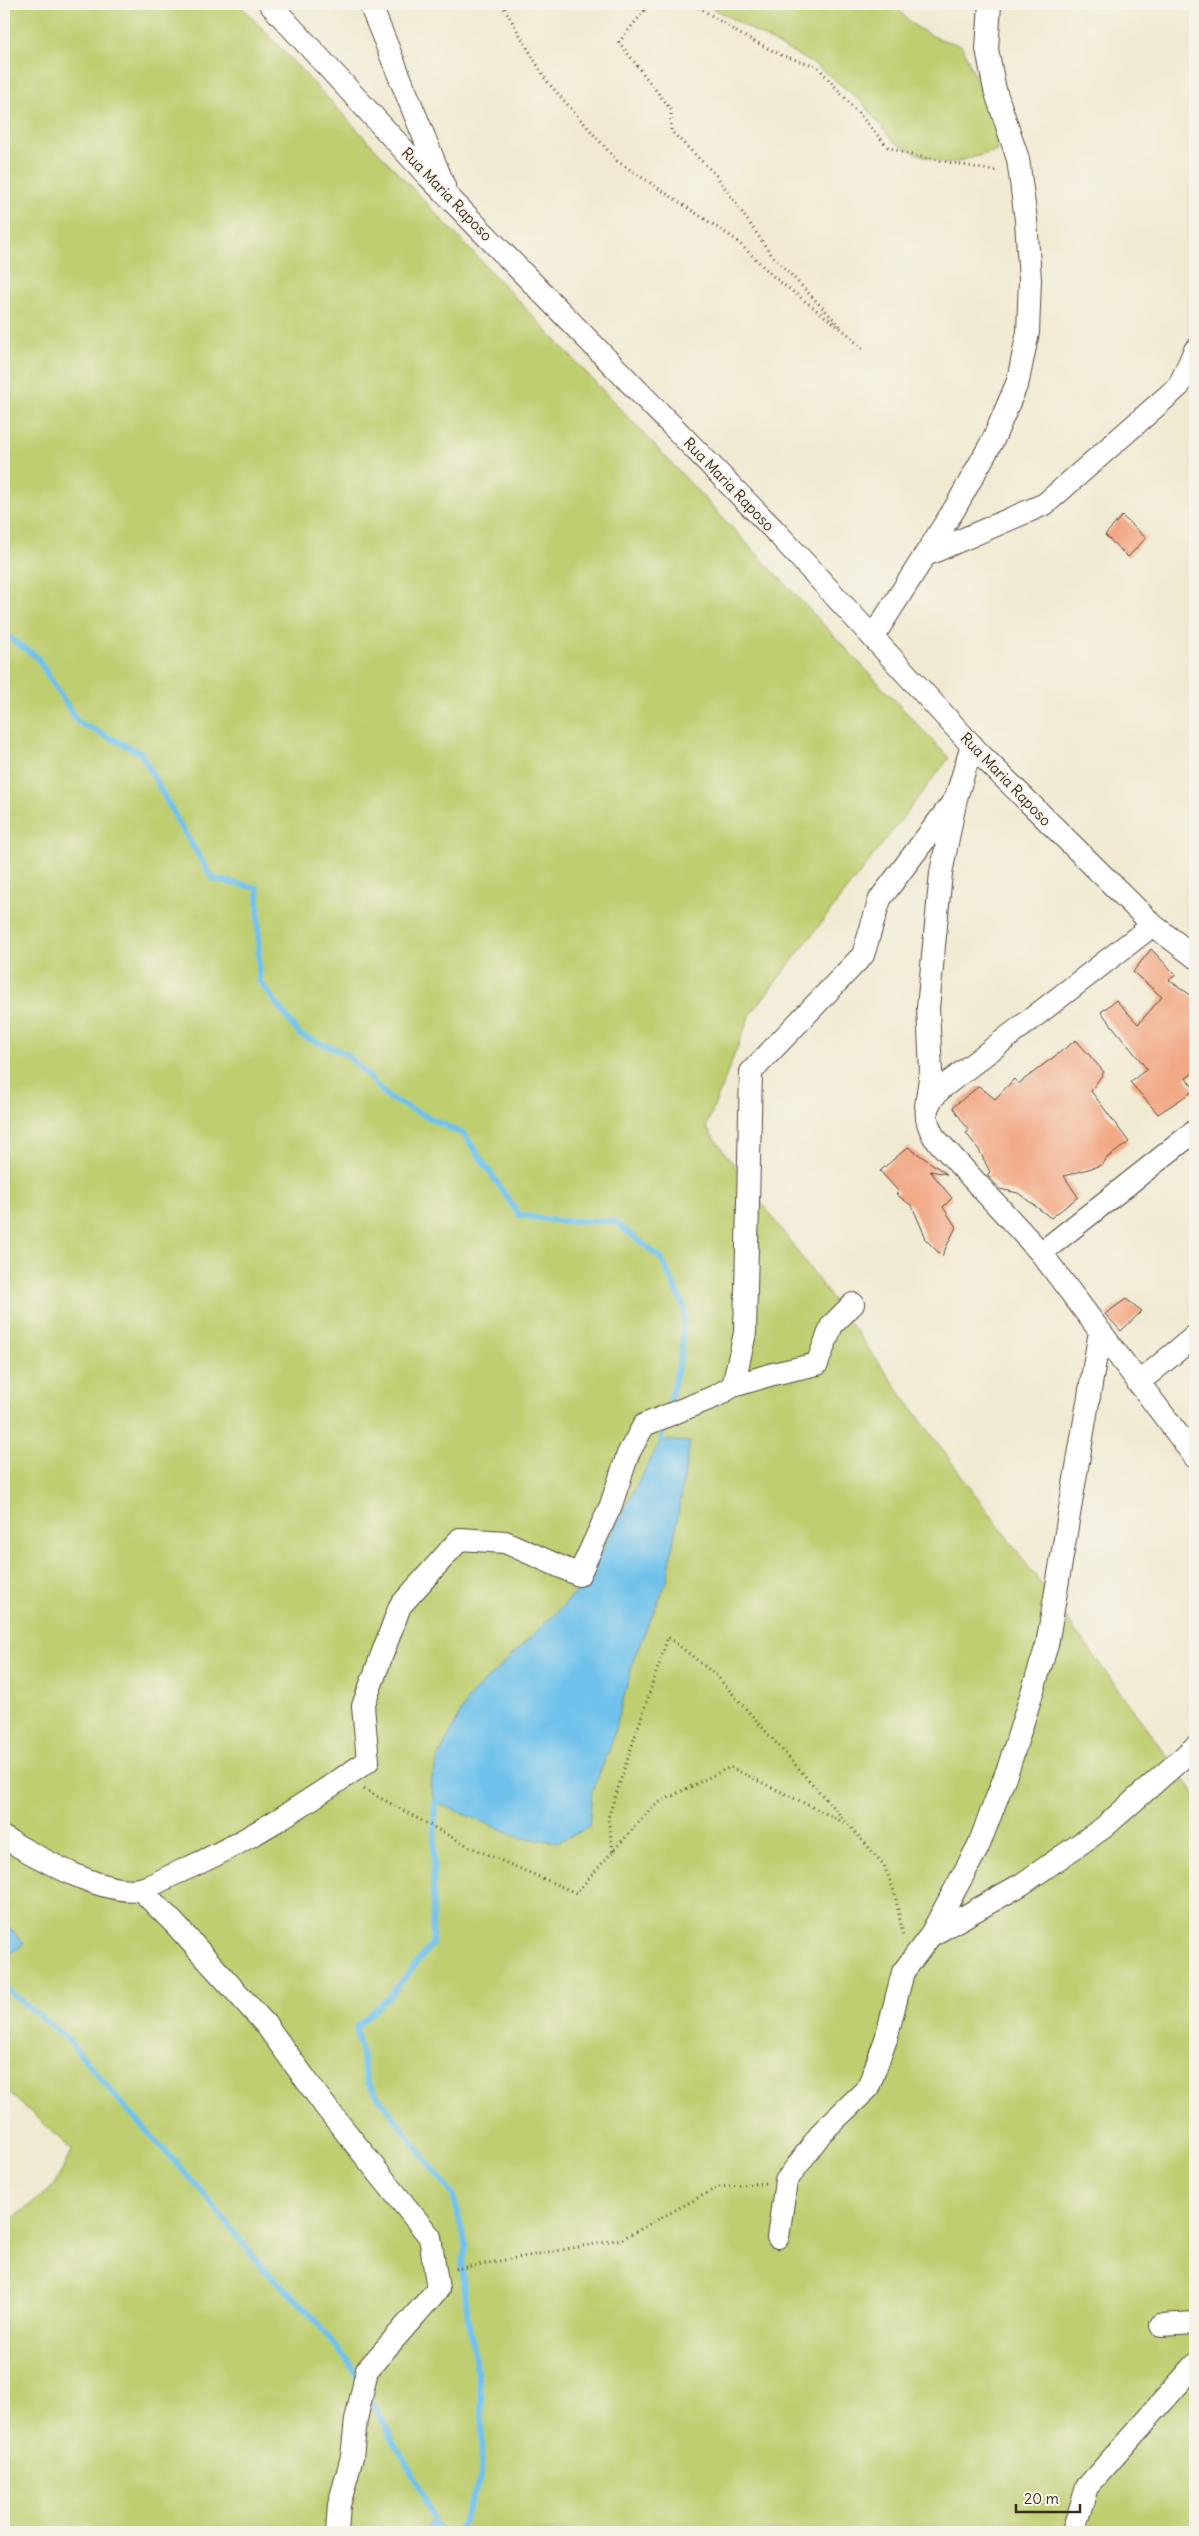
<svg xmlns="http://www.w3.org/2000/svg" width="1199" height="2536" viewBox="0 0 1199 2536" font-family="Delius,sans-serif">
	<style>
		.green { fill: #bece70; stroke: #7c7c47 }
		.water { fill: #70c2ec; stroke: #567685 }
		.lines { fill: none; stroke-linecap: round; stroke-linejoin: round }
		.stream { stroke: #70c2ec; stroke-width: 6 }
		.building { fill: #f2a885 }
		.minor-casing { stroke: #564739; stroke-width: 24 }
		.path { stroke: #564739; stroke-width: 3; stroke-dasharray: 1 4; stroke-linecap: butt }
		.minor { stroke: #fff; stroke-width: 22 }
		.labels { text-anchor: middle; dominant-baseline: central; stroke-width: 4; stroke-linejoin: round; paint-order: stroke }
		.street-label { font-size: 15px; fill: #3b2a1e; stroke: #f7f3e8 }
	</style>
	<rect width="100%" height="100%" fill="#f7f3e8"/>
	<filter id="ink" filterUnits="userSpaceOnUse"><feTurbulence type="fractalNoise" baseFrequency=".02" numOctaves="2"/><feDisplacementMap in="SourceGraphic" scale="10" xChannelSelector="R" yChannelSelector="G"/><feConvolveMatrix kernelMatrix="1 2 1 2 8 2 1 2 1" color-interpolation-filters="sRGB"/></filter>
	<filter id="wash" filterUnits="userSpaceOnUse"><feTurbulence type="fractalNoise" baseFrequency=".0096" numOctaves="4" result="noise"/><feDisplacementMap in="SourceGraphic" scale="20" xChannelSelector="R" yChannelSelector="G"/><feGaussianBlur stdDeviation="1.12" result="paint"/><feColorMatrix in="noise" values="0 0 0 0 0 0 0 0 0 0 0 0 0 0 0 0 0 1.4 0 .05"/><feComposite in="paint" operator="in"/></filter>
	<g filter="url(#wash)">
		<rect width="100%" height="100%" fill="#f1ead3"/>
		<path class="green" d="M4,4H239L949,758L750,1015L706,1127L1195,1794V2532H4V2225L54,2186L72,2150L4,2088Z
			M705,4H895C911,29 933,38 961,45L994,117L997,151L947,164L915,153L894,142L861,101L817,66Z"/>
		<path class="water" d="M661,1440L690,1442L667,1581L635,1655L610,1748L592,1791L589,1827L558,1842L522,1838L435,1802L430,1784L439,1756L468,1698L582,1587Z
			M4,1922L24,1944L4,1958Z
			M433,2519L446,2532H421Z"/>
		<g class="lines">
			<path class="stream" d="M4,634L36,656L78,722L141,753L180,825L213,879L258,888L259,980L300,1035L347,1054L389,1098L465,1135L519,1215L559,1221H614L661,1258L685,1309L681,1355L668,1410
				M661,1440L665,1422
				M435,1802L432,1944L389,1997L356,2027L367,2082L453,2195L466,2246L462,2267L468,2318L482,2400L481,2476L459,2532
				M4,1987L66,2037L124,2106L200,2189L261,2266L307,2310L350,2364L359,2380
				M368,2395L425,2497L433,2519"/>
		</g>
		<g id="blocks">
			<path class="building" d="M1122,516L1146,538L1128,557L1105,535Z
				M1151,949L1176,975L1169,980L1195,998V1072L1186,1078L1195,1090L1158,1114L1130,1082L1147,1069L1101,1012L1116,1000L1138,1024L1162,997L1133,972Z
				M1076,1040L1104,1072L1091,1091L1129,1142L1107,1158L1102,1165L1064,1176L1078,1197L1051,1218L1018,1193L1000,1189L987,1175L990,1172L979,1150L966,1133L969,1131L953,1107L979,1086L995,1099L1014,1079L1018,1084Z
				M908,1147L947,1174L930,1171L952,1198L943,1207L956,1227L942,1256L924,1238L925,1236L912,1206L896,1194L899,1192L880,1171Z
				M1126,1299L1142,1311L1121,1331L1105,1314Z"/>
		</g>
	</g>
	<g filter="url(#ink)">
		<use href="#blocks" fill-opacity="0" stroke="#564739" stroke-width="1"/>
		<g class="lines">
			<defs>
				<path id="minor" d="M270,4L426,174L778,534L978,752L1153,925L1195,957
					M370,4L444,186
					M924,556L1045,504L1179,386L1195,350
					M873,637L955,508L993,440L1018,381L1028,332L1030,280L1026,220L1018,159L995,90L987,49L990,4
					M1153,925L943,1087C924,1105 922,1114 934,1137L1041,1253L1195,1457
					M926,1106L931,1071L928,1008L941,873L956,798L972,745
					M1041,1253L1195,1131
					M1138,1383L1195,1336
					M733,1386L773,1374L817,1364L832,1325L853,1304
					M4,1838C36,1856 103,1896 140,1889C153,1886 167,1877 179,1872C247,1843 307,1802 368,1761L363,1706L400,1606L460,1539L505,1542L579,1575L611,1505L628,1454L644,1425L716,1396L733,1386L745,1333L751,1072L863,955L880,899L956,798
					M140,1889L174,1923L267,2026L325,2106L430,2237L438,2289L367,2370L356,2420L352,2457L339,2505L337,2532
					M930,1936L1022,1884L1103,1828L1195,1747
					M778,2237L786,2181L822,2132L868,2088L886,2039L903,1972L930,1936L978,1847L1009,1766L1047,1645L1100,1331
					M1161,2325L1195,2323
					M1073,2532L1087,2487L1195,2365"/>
			</defs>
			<use href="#minor" class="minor-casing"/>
			<path class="path" d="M502,4L546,80L617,161L735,239L775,278L848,334
				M630,4L644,11L619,42L671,110V131L716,175L771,254L840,326
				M689,4L700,8L738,33L783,56L817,66L888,147L907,154L994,171L998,169
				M848,334L865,352
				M364,1789L468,1846L576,1893L654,1805L730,1767L847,1824
				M613,1851L608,1818L668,1637L717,1676L884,1865L895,1894L903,1936
				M455,2269L622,2239L718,2187L765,2183"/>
			<use href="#minor" class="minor"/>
		</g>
	</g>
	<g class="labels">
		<g class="street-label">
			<text transform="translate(447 194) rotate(46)">Rua Maria Raposo</text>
			<text transform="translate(729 484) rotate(46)">Rua Maria Raposo</text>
			<text transform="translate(1006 779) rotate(46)">Rua Maria Raposo</text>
		</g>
	</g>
	<rect width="1199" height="2536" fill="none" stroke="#f7f3e8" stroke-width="20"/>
	<path d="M1016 2504v8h64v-8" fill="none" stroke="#3b2a1e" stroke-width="2.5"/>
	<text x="1024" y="2504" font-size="15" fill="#3b2a1e" stroke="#f7f3e8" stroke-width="4" paint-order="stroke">20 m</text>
</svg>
